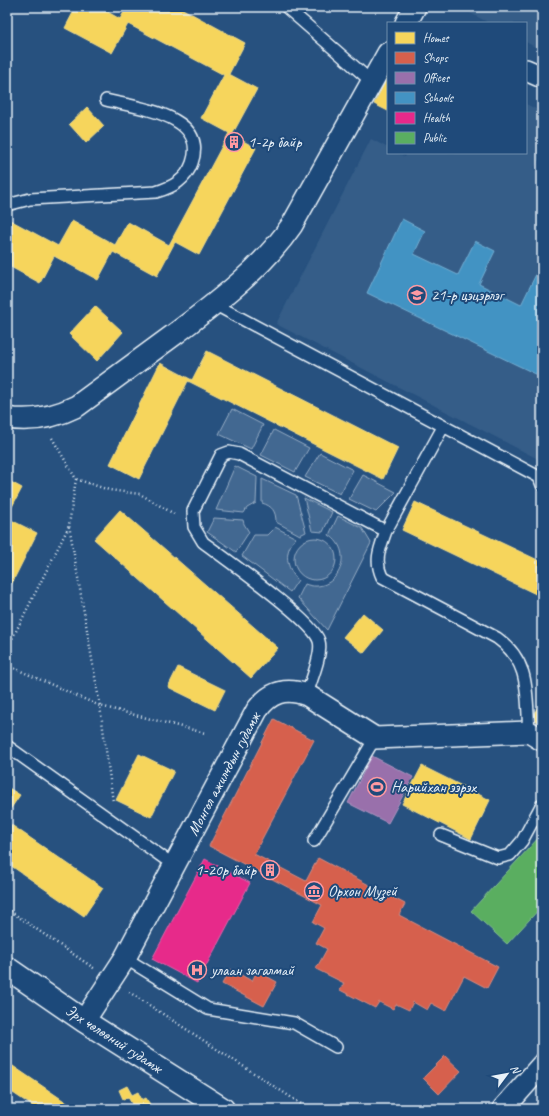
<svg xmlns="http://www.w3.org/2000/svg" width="549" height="1116" viewBox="0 0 549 1116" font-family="Caveat,sans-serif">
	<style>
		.built { fill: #355d88 }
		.green { fill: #436891; stroke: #96acc4 }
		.homes { fill: #f6d55c; stroke: #f2dd8b }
		.shops { fill: #d6604d; stroke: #db8c80 }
		.offices { fill: #9970ab; stroke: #b197c2 }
		.schools { fill: #4393c3; stroke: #74afd3 }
		.health { fill: #e7298a; stroke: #e765ab }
		.public { fill: #5aae61; stroke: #85c28e }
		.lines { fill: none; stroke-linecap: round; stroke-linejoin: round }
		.lane-casing { stroke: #e8f1f8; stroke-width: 14 }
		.street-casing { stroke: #e8f1f8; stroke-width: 24 }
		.secondary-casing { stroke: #e8f1f8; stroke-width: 25 }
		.path { stroke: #e8f1f8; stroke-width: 2.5; stroke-dasharray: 1 3; stroke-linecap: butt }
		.lane { stroke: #1f4a7a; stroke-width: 11 }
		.street { stroke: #1f4a7a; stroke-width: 21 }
		.secondary { stroke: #1f4a7a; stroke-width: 22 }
		.labels { text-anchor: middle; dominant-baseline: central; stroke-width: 4; stroke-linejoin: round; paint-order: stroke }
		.poi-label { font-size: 16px; fill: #e8f1f8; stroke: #1f4a7a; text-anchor: start }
		.street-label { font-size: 16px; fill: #e8f1f8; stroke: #1f4a7a }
	</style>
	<rect width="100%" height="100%" fill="#27517f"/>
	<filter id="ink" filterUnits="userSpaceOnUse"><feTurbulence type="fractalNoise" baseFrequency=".025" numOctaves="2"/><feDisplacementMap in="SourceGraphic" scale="8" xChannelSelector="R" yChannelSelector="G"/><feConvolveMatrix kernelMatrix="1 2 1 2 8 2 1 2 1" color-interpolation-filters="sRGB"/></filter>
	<g filter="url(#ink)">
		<path class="built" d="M459,7H542V51L526,42V23H489Z
			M526,104L542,112V154L534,169L542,174V461L276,324L371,139L388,148V153H398L405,157L407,153H526Z"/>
		<path class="green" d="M232,409L263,425L251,449L219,434Z
			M274,430L309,448L295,472L261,455Z
			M320,453L353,470L340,494L305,477Z
			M235,466L257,477L256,503L247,508L244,513L216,510Z
			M363,475L396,492L376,512L349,499Z
			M262,479L296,495L306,532L300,535L276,522C276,511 272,506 262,503Z
			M304,498L332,512L323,532L312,531Z
			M338,516L362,528L371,543L327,630L298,598L305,584C336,596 357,553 329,535Z
			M214,518L243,520L244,524L249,532L236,552L207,532Z
			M275,527L296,538C283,551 286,568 298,580L290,592L242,556L254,535H267Z
			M294 559a21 21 0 1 1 42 0a21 21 0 1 1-42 0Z"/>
		<path class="homes" d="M76,7H99L120,19L127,7H179L245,43L229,74L257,89L232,135L256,148L199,255L175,242L157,276L113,252L98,280L54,256L40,283L7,265V226L10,220L58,246L72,221L115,245L128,222L169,245L229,133L201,118L224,75L128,24L112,53L65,28Z
			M388,77V111L374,104Z
			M87,107L104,126L86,143L69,124Z
			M95,306L123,332L97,361L69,334Z
			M207,351L398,448L383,479L188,381L139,479L110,464L160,363L192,380Z
			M7,480L22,488L7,516Z
			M415,502L542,562V597L402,530Z
			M120,510L278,648L251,678L94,539Z
			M7,518L37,533L7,593Z
			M363,613L383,630L364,653L343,637Z
			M178,667L225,690L215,710L168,687Z
			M542,698V724L532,719Z
			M139,754L174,771L151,817L116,800Z
			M422,766L490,800L471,839L402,804Z
			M7,787L20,795L7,814Z
			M7,822L103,888L84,916L7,863Z
			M7,1062L76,1109H37L7,1089Z
			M127,1086L132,1095L138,1092L142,1100L146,1098L151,1106L140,1109L138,1104L133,1106L128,1097L123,1099L119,1090Z"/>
		<path class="shops" d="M274,719L314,740L254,854L306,881L318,858L405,904L399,915L498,967L487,988L464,976L446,1011L431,1003L427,1010L413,1002L409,1010L396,1004L393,1009L379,1002L375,1008L340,990L344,983L316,969L327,949L316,943L324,928L313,922L322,905L209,846Z
			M230,969L252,981L257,971L277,982L264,1006L222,984Z
			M445,1056L461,1071L439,1094L423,1078Z"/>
		<path class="offices" d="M372,756L413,777L388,823L348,803Z"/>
		<path class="schools" d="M402,219L425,231L414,254L458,275L475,241L495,251L479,284L521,305L541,264L542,265V377L367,293Z"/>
		<path class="health" d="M205,859L250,883L197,983L152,959Z"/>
		<path class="public" d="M542,834V906L507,944L471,911Z"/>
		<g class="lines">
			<defs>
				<path id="lane" d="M286,7L372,82
					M7,205L30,199L156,192C173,187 186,180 192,163C209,114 136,108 106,100
					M214,304L539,477L542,485
					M386,531L443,427
					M307,695C310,682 323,654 319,641C313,620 224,558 203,542L194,527L193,511L221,455L229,452L239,454L386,531C380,548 374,560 382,577L497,638C531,662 526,694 529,732
					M7,746L175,866
					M441,835L498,858L510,855L522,841L542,804
					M314,841L375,738
					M125,958L208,1009L294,1023L336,1047"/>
				<path id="street" d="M406,23L415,7
					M526,70L542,77
					M7,418C32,422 55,417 77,406C110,382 142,358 175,334C217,302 262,269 292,225L388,53
					M84,1021L125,958L257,710C270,692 285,687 307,695L375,738L529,732L542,740
					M503,1109L542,1065"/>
				<path id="secondary" d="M7,968L84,1021L223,1109"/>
			</defs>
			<use href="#lane" class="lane-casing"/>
			<use href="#street" class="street-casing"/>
			<use href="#secondary" class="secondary-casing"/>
			<path class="path" d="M52,438L76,479L109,490L140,494L176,515
				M76,479L69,525L100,706L113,802
				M7,649L69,526
				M7,665L100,706L205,733
				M7,909L95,969
				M129,992L309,1109"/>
			<use href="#lane" class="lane"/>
			<use href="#street" class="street"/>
			<use href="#secondary" class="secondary"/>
		</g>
	</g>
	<defs>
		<symbol id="building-ring" viewBox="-11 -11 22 22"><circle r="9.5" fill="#1f4a7a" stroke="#ff9aa2" stroke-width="1.5"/><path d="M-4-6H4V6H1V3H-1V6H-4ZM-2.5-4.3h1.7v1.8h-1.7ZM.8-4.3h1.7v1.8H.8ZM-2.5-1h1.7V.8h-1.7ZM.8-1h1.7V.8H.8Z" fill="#ff9aa2"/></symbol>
		<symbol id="school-ring" viewBox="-11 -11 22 22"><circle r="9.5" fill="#1f4a7a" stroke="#ff9aa2" stroke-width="1.5"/><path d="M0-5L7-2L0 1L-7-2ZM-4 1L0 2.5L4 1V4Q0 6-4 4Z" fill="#ff9aa2"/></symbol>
		<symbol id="stadium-ring" viewBox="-11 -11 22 22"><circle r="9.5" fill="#1f4a7a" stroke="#ff9aa2" stroke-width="1.5"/><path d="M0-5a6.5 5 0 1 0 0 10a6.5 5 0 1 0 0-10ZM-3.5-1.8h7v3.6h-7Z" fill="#ff9aa2"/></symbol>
		<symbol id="museum-ring" viewBox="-11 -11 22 22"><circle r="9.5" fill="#1f4a7a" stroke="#ff9aa2" stroke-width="1.5"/><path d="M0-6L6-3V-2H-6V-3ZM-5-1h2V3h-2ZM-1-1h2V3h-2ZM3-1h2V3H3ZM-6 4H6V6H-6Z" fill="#ff9aa2"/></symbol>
		<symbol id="hospital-ring" viewBox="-11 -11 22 22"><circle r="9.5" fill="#1f4a7a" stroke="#ff9aa2" stroke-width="1.5"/><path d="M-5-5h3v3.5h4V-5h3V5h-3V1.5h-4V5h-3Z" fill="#ff9aa2"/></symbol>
	</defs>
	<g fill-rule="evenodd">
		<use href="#building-ring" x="223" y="131" width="22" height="22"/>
		<use href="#school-ring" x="406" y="284" width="22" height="22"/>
		<use href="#stadium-ring" x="366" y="776" width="22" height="22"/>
		<use href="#building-ring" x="259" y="859" width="22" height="22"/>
		<use href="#museum-ring" x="303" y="880" width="22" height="22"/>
		<use href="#hospital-ring" x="186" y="959" width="22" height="22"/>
	</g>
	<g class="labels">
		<g class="poi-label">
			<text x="248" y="142">1-2р байр</text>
			<text x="431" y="295">21-р цэцэрлэг</text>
			<text x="391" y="787">Нарийхан ээрэх</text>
			<text x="256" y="870" text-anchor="end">1-20р байр</text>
			<text x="328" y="891">Орхон Myзей</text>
			<text x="211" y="970">улаан загалмай</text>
		</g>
		<g class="street-label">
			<text transform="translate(224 774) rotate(-62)">Монгол ажилчдын гудамж</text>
			<text transform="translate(114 1039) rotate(33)">Эрх чөлөөний гудамж</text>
		</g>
	</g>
	<rect width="549" height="1116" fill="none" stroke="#1f4a7a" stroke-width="24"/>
	<rect x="12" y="12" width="525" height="1092" fill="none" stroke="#e8f1f8" stroke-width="1.5" filter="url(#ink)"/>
	<rect x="387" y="22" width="140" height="132" fill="#1f4a7a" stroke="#6f8dac"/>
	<rect x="395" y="32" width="20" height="12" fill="#f6d55c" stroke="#6f8dac"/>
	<text x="423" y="42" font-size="12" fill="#e8f1f8">Homes</text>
	<rect x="395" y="52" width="20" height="12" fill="#d6604d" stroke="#6f8dac"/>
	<text x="423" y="62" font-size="12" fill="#e8f1f8">Shops</text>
	<rect x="395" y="72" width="20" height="12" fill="#9970ab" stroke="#6f8dac"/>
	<text x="423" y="82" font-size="12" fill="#e8f1f8">Offices</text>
	<rect x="395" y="92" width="20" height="12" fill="#4393c3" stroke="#6f8dac"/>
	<text x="423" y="102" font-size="12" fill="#e8f1f8">Schools</text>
	<rect x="395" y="112" width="20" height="12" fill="#e7298a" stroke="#6f8dac"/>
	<text x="423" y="122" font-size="12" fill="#e8f1f8">Health</text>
	<rect x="395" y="132" width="20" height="12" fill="#5aae61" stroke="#6f8dac"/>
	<text x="423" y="142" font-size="12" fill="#e8f1f8">Public</text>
	<g transform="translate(507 1074) rotate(58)" stroke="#1f4a7a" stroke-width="3" paint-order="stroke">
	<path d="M0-3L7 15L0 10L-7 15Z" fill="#e8f1f8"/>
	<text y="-6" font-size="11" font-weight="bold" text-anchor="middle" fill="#e8f1f8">N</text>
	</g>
</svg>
